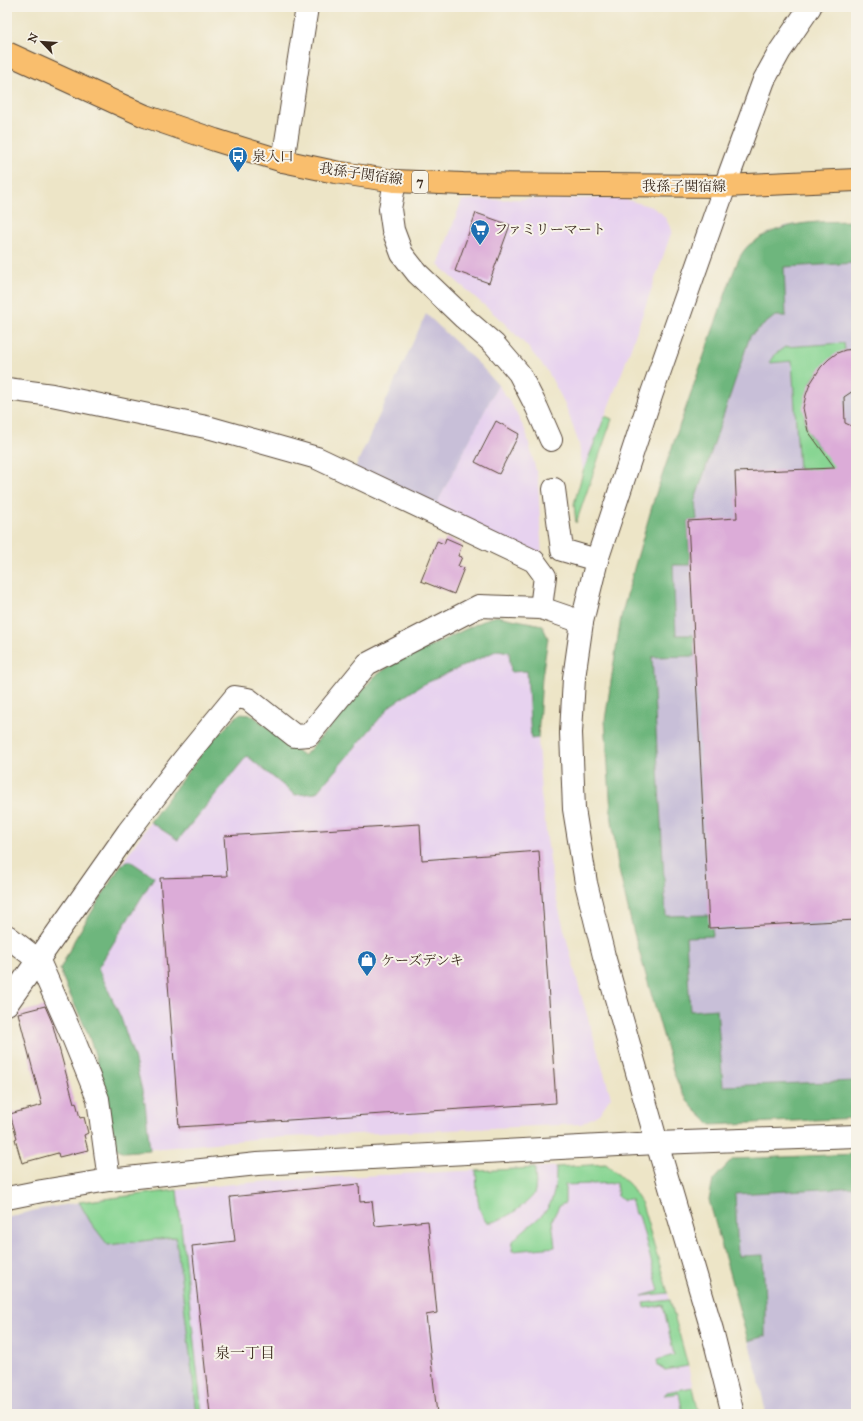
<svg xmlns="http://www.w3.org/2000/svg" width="863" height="1421" viewBox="0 0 863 1421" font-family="'IM FELL Great Primer','Noto Serif JP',serif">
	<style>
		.built { fill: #e7d2ef }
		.industrial { fill: #c8bfd8 }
		.green { fill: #88d593; stroke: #628058 }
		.forest { fill: #6eb67d; stroke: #54704e }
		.building { fill: #dcacd8 }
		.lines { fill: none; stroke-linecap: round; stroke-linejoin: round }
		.minor-casing { stroke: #564637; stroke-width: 24 }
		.tertiary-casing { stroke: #564637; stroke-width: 24 }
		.primary-casing { stroke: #564637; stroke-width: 24 }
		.minor { stroke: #fff; stroke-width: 22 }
		.tertiary { stroke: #fff; stroke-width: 22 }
		.primary { stroke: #f9be6d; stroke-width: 22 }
		.labels { text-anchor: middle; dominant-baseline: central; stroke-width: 4; stroke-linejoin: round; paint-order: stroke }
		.shield { fill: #f7f3e8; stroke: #73665b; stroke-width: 1 }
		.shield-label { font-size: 13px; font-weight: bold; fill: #3b2a1e }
		.poi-label { font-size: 14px; fill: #3b2a1e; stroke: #f7f3e8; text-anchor: start }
		.street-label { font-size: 14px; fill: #3b2a1e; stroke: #f7f3e8 }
		.neighbourhood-label { font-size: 15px; fill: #3b2a1e; stroke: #f7f3e8 }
	</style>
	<rect width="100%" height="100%" fill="#f7f3e8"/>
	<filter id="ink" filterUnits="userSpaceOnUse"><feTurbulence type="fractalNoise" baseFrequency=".025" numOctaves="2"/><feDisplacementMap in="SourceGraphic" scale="8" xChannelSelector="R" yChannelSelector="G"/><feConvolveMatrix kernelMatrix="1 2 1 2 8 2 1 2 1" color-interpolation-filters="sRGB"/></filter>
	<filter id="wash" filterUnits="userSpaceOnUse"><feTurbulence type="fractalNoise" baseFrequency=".012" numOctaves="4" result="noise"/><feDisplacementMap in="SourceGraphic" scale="16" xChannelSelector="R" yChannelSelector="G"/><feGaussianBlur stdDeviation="0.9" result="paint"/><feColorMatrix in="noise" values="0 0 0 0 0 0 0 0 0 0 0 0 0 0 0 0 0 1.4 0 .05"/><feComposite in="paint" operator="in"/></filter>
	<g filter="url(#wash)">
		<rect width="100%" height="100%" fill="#ede5c7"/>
		<path class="built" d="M621,198L652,207L661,213L666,219L672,231L624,367L583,472L579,444L565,404L548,372L526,345L500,319L438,265L462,200Z
			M498,385L512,405L526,432L538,479L542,560L434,509Z
			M489,618L542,625L548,638L542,677L539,714L538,739L541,794L554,890L580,991L611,1097L599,1114L581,1124L264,1138L124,1152L108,1107L101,1073L88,1034L64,983L60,969L75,939L121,865L150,822L208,745L239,714L252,715L304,756L374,677L391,665Z
			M606,1164L629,1184L642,1204L670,1300L688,1366L699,1414H202L177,1190L233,1184L318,1178Z"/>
		<path class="industrial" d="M856,221V1118L711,1125L694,1109L683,1094L674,1074L632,926L618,866L611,812L605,720L621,617L655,496L730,281L740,256L747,246L768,233L785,226L804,223Z
			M426,314L480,365L498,385L434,509L354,470Z
			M856,1154V1414H766L758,1376L709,1200L713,1180L733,1159Z
			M177,1190L202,1414H7V1218L36,1210L98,1199Z"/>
		<path class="green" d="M844,343L845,350C837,356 827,361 820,369C801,391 797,428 821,449C830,457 841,462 852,468L799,470L792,361L769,363L774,355L785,347Z
			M605,416L612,419L576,523L574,504L583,472Z
			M606,1164L629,1184L642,1204L668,1293L642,1296L659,1291L639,1215L635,1214L631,1199L623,1200L618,1197L616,1183L565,1185V1203L559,1206L552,1220L555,1247L512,1251L513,1241C522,1230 534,1223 543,1214C555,1202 556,1182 556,1167Z
			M535,1168C535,1176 537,1186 534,1194C528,1204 498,1225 486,1222C476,1208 477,1188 476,1171Z
			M177,1190L202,1414H197L176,1237L108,1245L91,1223L79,1202Z
			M670,1300L688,1366L665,1370L658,1365L657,1360L674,1355L663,1305L645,1308L644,1303Z
			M693,1387L699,1414H683L679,1393L664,1395L667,1392Z"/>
		<path class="forest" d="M856,221V263L784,267L786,316H775L750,336L695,500L697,520L688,521L690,565H673L676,635H694L695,656L652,657L666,916L709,915L712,927L713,936L686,937L690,1011L717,1009L723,1086L856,1081V1118L711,1125L694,1109L683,1094L674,1074L632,926L618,866L611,812L605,720L621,617L635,565L655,496L730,281C735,269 738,257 746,248C749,244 754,242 758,239C789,220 821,222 856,221Z
			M497,616L542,625L548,638L542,677L538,738L531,739L527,671L511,672L509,652L498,650L422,685L391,705L316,793L295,795L247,756L178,840L150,822L208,745L239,714L252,715L304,756L374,677L391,665L489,618Z
			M130,861L154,877L98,968L121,1018L134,1057L145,1103L150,1150L124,1152L114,1147C108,1109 102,1071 88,1034C79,1012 67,992 60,969L75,939L121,865Z
			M856,1154V1187L735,1194L738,1256L763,1255L765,1304V1336L748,1341L709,1200L713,1180L733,1159Z"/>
		<g id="blocks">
			<path class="building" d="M476,213L510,225L489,283L455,271Z
				M856,349V389L844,397L845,423L856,428V920L709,928L688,521L737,518L735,472L835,468L808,431L803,408L806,395L810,384L821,367L829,359L837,353L845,350Z
				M496,421L519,434L499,474L475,462Z
				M446,538L462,545L458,556L462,557L458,566L464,568L454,594L421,581L437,541L444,544Z
				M420,824L422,860L539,851L556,1103L179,1127L160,878L227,876L224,836Z
				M45,1006L52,1022L74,1103L76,1102L80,1118L84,1117L88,1133L84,1135L88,1150L59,1157L58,1153L22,1163L15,1139L17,1138L10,1114L42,1105L18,1013Z
				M359,1184L360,1202L372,1201L375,1226L428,1221L437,1313L426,1315L437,1414H210L192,1246L235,1241L230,1197Z"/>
		</g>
	</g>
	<g filter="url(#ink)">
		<use href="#blocks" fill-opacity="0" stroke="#564637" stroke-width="1"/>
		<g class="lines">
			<defs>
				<path id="minor" d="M283,161L307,7
					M725,186L764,80L780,51L810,7
					M7,389L52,395L211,428L317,458L534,561L545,576L541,608
					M554,489L562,550L597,560
					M7,936L39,961L74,1040L98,1099L109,1180
					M7,1004L128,832L184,759L235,697L248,699L295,736L309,735L367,664L479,606L541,608L582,622"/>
				<path id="tertiary" d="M395,181L390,209L393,230L402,254L417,273L464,318L494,344L519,373L537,408L551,440
					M725,186L652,393L597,560L582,622L574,678L571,733L574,809L586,883L604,956L657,1143L712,1330L733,1414
					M7,1198L42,1191L109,1180L257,1164L657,1143L856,1136"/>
				<path id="primary" d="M7,53L145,116L215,140L283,161L335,172L395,181L463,184L725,186L856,180"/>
			</defs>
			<use href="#minor" class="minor-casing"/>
			<use href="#tertiary" class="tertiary-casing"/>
			<use href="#primary" class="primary-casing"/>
			<use href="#minor" class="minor"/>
			<use href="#tertiary" class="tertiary"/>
			<use href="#primary" class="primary"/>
		</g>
	</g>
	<defs>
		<symbol id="bus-pin" viewBox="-11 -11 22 30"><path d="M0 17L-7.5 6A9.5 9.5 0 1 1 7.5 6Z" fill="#1f6fb2" stroke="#f7f3e8"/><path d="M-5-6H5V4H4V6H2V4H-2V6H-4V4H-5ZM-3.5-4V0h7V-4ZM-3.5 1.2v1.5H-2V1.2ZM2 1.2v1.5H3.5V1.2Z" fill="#fff"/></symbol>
		<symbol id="supermarket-pin" viewBox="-11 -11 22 30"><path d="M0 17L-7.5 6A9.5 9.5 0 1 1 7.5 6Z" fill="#1f6fb2" stroke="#f7f3e8"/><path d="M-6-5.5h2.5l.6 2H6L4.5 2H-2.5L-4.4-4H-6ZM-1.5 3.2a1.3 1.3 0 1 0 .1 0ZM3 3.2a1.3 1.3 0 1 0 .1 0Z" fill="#fff"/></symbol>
		<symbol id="shop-pin" viewBox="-11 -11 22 30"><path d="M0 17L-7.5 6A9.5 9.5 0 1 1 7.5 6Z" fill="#1f6fb2" stroke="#f7f3e8"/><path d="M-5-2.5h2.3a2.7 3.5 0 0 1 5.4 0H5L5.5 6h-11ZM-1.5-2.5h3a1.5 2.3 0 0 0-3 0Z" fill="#fff"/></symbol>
	</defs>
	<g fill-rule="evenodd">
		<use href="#bus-pin" x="227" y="145" width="22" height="30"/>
		<use href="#supermarket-pin" x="469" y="218" width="22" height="30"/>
		<use href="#shop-pin" x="356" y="949" width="22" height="30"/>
	</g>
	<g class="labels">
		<rect class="shield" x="412" y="171" width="16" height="22" rx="3"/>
		<g class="shield-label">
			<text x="420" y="182">7</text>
		</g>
		<g class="poi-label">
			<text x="252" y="156">泉入口</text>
			<text x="494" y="229">ファミリーマート</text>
			<text x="381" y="960">ケーズデンキ</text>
		</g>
		<g class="street-label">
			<text transform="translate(361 174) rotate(8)">我孫子関宿線</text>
			<text x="684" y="186">我孫子関宿線</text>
		</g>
		<g class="neighbourhood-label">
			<text x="245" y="1353">泉一丁目</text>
		</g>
	</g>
	<rect width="863" height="1421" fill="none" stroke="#f7f3e8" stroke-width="24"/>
	<g transform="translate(42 42) rotate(295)" stroke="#f7f3e8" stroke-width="3" paint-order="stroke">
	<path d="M0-3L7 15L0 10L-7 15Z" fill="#3b2a1e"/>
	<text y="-6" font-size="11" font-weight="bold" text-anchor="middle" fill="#3b2a1e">N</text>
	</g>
</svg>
